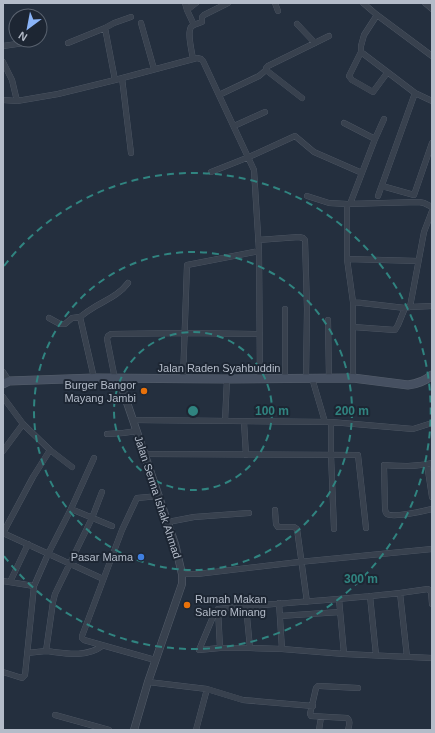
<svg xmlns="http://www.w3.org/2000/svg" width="435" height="733" viewBox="0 0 435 733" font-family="Helvetica,sans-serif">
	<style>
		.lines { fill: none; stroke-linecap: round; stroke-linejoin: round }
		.minor-casing { stroke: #565f6c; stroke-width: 6 }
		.tertiary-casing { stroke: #565f6c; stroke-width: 8 }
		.secondary-casing { stroke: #565f6c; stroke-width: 9 }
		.minor { stroke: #38414e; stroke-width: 5.5 }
		.tertiary { stroke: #38414e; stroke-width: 7 }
		.secondary { stroke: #465061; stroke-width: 8 }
		.ring { fill: none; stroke: #308480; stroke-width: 2; stroke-dasharray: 7 5 }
		.food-dot { fill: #e8710a; stroke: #1d2633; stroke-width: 1.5 }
		.shop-dot { fill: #3f7fe0; stroke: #1d2633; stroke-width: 1.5 }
		.labels { text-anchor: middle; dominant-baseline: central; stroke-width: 4; stroke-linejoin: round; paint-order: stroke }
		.street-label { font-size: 11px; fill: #b4bcc9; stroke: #1d2633 }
		.poi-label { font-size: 11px; fill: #b4bcc9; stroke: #1d2633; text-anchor: end }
		.centre { fill: #308480; stroke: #1d2633; stroke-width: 2 }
		.ring-label { font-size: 12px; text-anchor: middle; font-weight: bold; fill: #308480; stroke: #1d2633; stroke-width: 4; stroke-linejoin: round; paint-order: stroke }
	</style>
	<rect width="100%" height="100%" fill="#242f3e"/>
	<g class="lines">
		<defs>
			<path id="minor" d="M185,3L187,10L194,25
				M275,3L278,11
				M363,3L377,15L432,56
				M425,3L432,9
				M187,10L196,3
				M377,15L364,35L361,46V52L349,76L352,80L373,92L387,73
				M141,23L154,69
				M297,24L315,43
				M105,28L115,80
				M68,43L105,28L114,23L131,17
				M3,46L31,42
				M361,52L415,93L432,101
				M193,59C192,52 187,33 191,27C194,24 199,23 202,22V17L204,15L228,3
				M3,62L12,80L17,101
				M266,70L302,98
				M122,78L131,153
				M219,95L259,76L266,70V68L268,66L329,36
				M3,100L17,101L58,94L115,80L197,58L201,59L203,61L254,170L259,251L260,379
				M344,123L375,139L350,204
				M234,126L265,112
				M375,139L384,119
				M211,172L249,157L295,136L314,152L362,173
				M382,186L414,195L432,143
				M307,196L329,203L347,204L419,202L424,203L432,207
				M378,196L415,93
				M347,204V259L353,302V378
				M258,240L299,237L303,238L305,240L307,309L306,378
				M347,259L418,261
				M353,302L405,308L410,307L432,306
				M410,307L424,232L432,211
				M49,318L60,324H65L72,318L80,317
				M328,320L329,378
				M353,327L395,330L398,325L405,308
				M3,372L9,381
				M94,378L80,317C85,313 91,309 96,306C108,299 120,294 128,283
				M285,378V309
				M312,378L325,422
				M115,379L107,339L108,336L111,334L185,333L260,334
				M183,379L187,265L259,251
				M3,397L23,424L50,450L33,477L3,533
				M133,420L331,422L413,429L432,423
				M225,421L227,379
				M244,422L246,455
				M331,422V455L334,529
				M107,434L123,433L137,431
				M50,450L72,467
				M3,451L23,424
				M145,454L358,455L366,528
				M432,463C416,467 400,466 384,465L385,508C385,511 385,512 387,514C393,518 424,511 432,509
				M427,464L432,497
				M71,509L112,526
				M275,510L276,524L278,527H294L297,529L307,602
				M168,522L194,517L249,513
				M3,533L101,578
				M182,574H197L299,562L432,549
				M3,581L34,586L25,675L22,678L3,672
				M10,582L28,544
				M34,586L48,554L71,509L94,458
				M400,593L428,589L431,592L432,604
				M370,596L376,655
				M339,599L344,654
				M279,603L282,649
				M246,606L250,648
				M218,609L220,648
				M280,616L340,612
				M46,651C64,653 86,658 102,646
				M27,653L46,651L53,602L55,594L92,518L102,492
				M407,657L400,593C340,600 278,603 218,609L215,612L199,650L220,648H250L282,649L344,654L432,658
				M155,660L84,640L82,638V636L122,530L137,498L159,496
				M148,682L207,689L243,700L313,706
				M55,715L109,730
				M196,730L207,689
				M319,730L321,717
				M348,730C349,726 351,721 347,718L311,716L310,714L316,688L318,686H320L358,688"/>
			<path id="tertiary" d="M119,379L175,544L182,574V584L148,682L134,730"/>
			<path id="secondary" d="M3,384L9,381L94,378L227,379L353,378L408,385C417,384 425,381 432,375"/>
		</defs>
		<use href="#minor" class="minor-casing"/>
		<use href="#tertiary" class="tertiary-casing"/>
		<use href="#secondary" class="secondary-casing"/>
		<use href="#minor" class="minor"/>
		<use href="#tertiary" class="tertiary"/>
		<use href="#secondary" class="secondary"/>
	</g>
	<g class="ring">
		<circle cx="193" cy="411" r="79"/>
		<circle cx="193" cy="411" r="159"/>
		<path d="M4 266A238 238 0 1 1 4 556"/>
	</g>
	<g class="food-dot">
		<circle cx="144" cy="391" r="4"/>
		<circle cx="187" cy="605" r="4"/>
	</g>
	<circle class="shop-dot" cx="141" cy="557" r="4"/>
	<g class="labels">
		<g class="street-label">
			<text x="219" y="368">Jalan Raden Syahbuddin</text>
			<text transform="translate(158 497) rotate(72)">Jalan Serma Ishak Ahmad</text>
		</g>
		<g class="poi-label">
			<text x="136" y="385">Burger Bangor<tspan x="136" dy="13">Mayang Jambi</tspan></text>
			<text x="133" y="557">Pasar Mama</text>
			<text x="195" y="599" text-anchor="start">Rumah Makan<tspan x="195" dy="13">Salero Minang</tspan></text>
		</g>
	</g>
	<circle cx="193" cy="411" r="6" class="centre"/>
	<g class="ring-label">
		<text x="272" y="415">100 m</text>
		<text x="352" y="415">200 m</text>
		<text x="361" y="583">300 m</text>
	</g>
	<rect width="435" height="733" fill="none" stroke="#b4bcc9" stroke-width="8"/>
	<g transform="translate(28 28) rotate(212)"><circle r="19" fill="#1d2633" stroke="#59626f"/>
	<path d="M0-3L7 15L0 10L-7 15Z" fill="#8ab4f8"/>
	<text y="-6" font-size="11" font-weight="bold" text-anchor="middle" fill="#b4bcc9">N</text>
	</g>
</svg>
